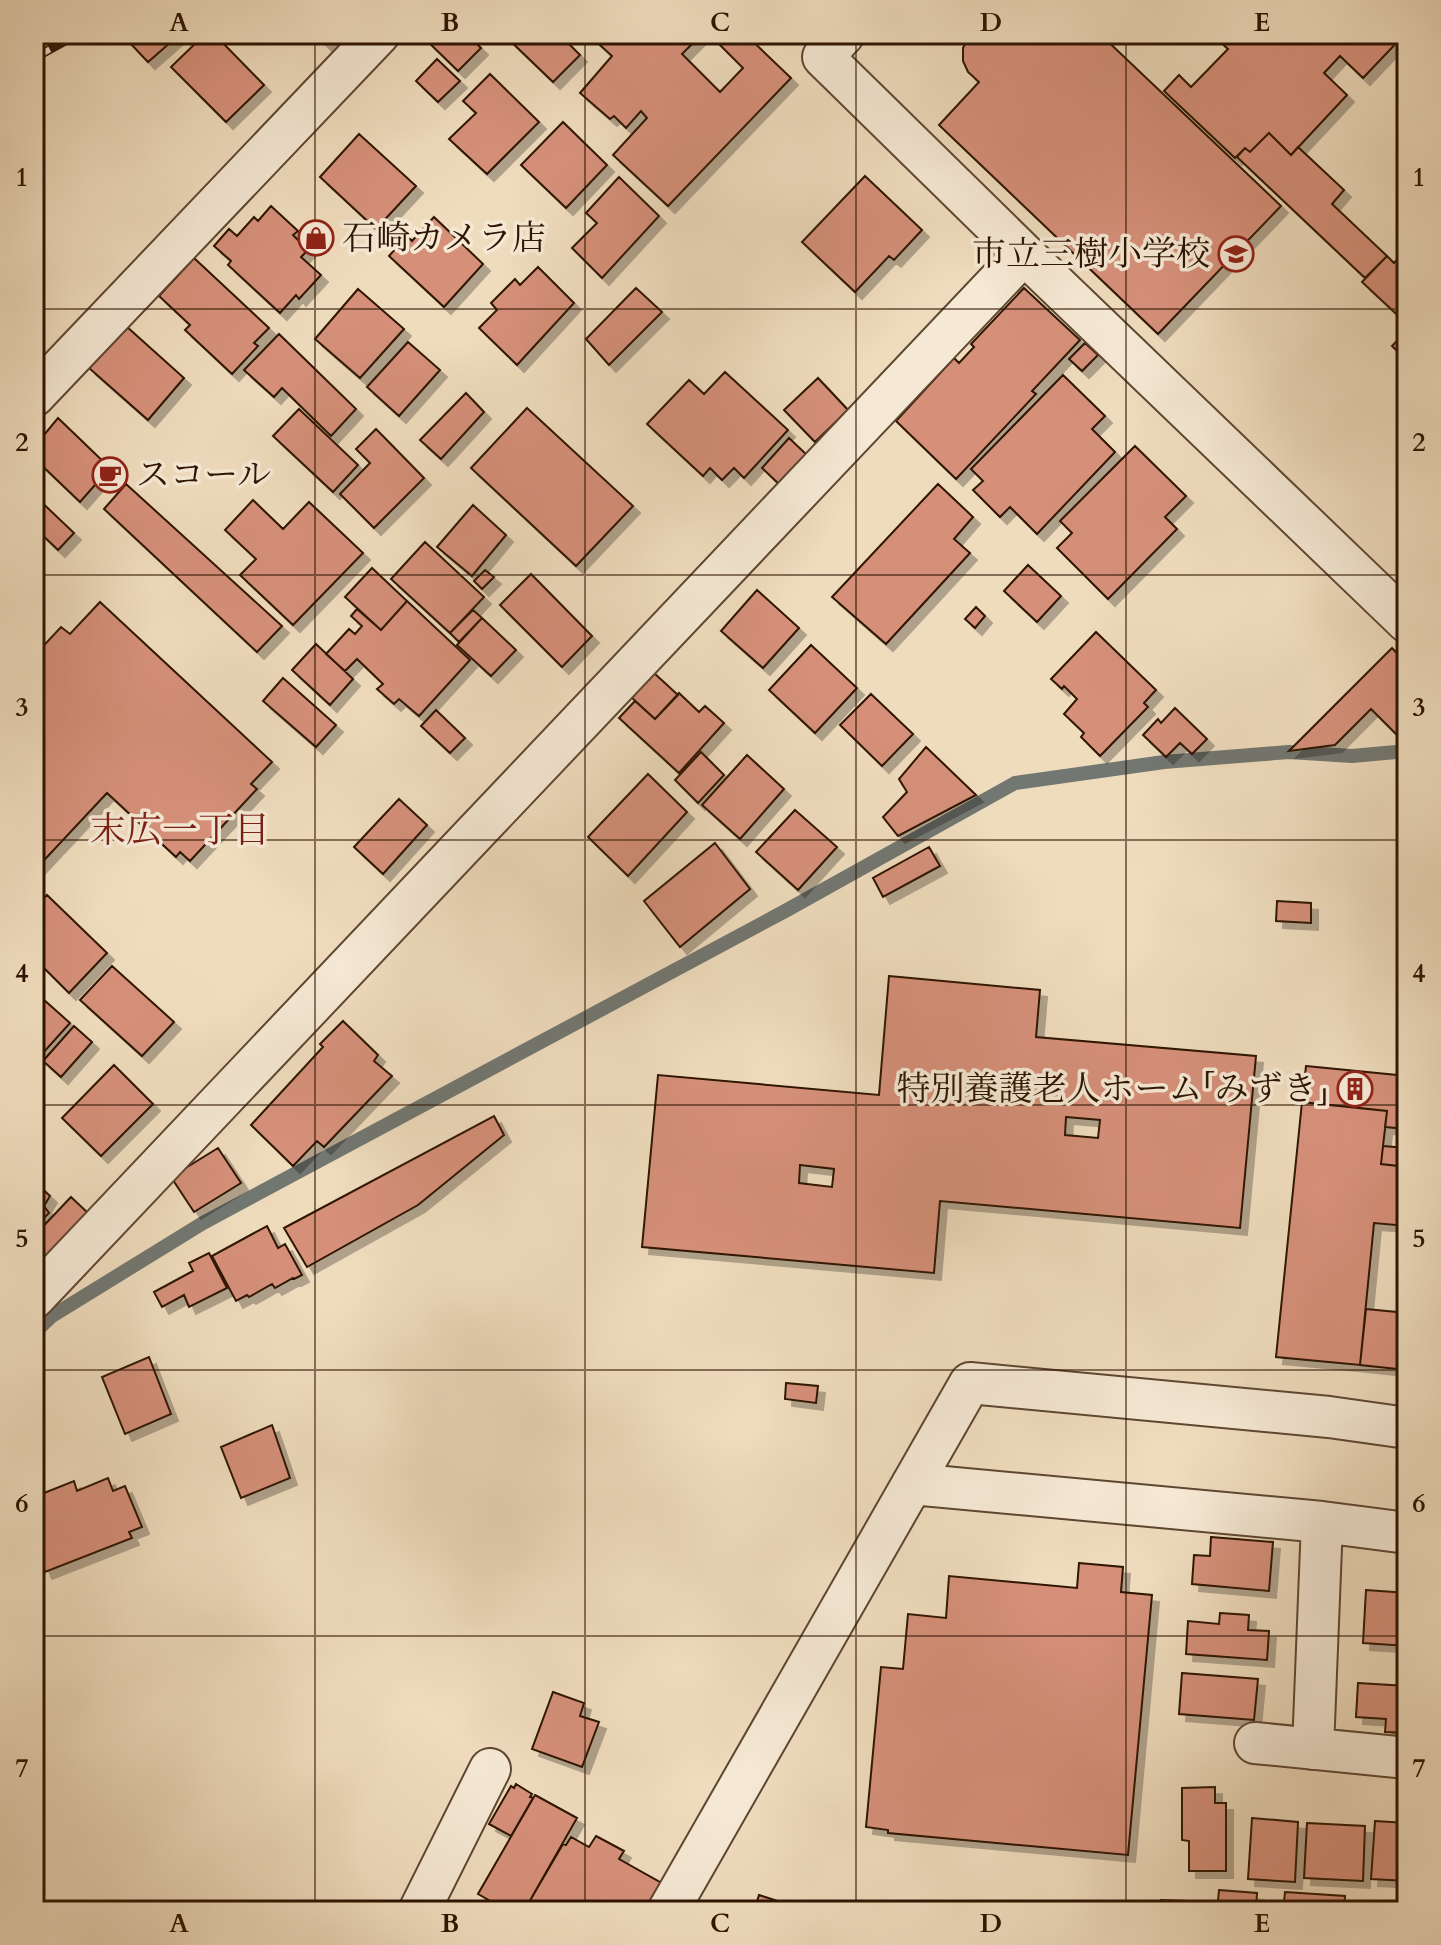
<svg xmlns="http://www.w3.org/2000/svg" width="1441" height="1945" viewBox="0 0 1441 1945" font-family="Cardo,'Noto Serif JP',serif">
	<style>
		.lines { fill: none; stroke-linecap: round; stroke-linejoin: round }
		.stream { stroke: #727772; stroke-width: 14 }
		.building { fill: #d6907a; stroke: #2e1402; stroke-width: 2; fill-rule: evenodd; filter: url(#shadow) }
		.minor-casing { stroke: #5e4631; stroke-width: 44 }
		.minor { stroke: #f5e8d4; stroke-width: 40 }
		.rail-casing { stroke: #2e1402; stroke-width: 9 }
		.rail { stroke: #f5e8d4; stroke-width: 6; stroke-dasharray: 18; stroke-linecap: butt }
		.grid { fill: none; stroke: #2e1402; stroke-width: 2; stroke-opacity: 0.55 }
		.labels { text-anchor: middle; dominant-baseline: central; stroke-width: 7; stroke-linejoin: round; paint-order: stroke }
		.poi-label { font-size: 34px; fill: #2e1402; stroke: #f5e8d4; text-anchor: start }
		.neighbourhood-label { font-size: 36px; fill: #7a1f14; stroke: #f5e8d4 }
		.neatline { fill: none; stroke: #2e1402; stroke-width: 3 }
		.grid-label { font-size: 26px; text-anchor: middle; font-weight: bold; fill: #2e1402 }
	</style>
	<defs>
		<filter id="shadow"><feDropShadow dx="7" dy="7" stdDeviation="0" flood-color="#0004"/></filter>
	</defs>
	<rect width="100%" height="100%" fill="#efdcbd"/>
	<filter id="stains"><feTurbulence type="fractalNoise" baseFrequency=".0025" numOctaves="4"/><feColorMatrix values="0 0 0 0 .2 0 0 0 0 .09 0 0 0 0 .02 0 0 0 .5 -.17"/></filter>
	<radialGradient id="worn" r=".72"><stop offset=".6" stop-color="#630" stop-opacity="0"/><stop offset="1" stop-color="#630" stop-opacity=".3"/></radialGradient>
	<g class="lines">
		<path class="stream" d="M34,1333L52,1316L203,1223L787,910L1015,783L1164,762L1289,752L1352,756L1407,751"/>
	</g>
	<path class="building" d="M138,34H178L179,35L148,62L129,42Z
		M205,34H214L264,85L226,122L171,67Z
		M315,34H335L325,44Z
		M420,34H467L481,48L458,71Z
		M503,34H559L580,55L553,82Z
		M588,34H702L682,54L720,92L743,68L709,34H745L791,78L668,206L613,155L647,118L641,111L626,128L614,116L610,119L580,93L612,56Z
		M970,34H1012L1018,40L1024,34H1100L1281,206L1158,334L939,125L979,82L968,72L963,61V48Z
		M1212,34H1405L1363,78L1340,56L1324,73L1347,95L1291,155L1269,133L1250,152L1245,148L1235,158L1164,91L1179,75L1191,87L1228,49Z
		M437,59L460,81L438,102L416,81Z
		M490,74L539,122L487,174L449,139L476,113L463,101Z
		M563,122L607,165L566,208L521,165Z
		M1269,133L1291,155L1298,147L1344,190L1332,204L1387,256L1365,278L1237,157L1245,148L1250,152Z
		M359,134L416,186L376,229L320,177Z
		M865,176L922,230L894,260L889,256L855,292L802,242Z
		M619,177L659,216L602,278L572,248L597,223L586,213Z
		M271,206L298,231L293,235L308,250L301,257L321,275L299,299L296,295L280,313L228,265L231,261L214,246L229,229L237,236L254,217L258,221Z
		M434,217L483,264L444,307L389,256L407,236L412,241Z
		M1407,249V324L1362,282L1387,256L1394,263Z
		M194,258L269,328L254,343L258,346L232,374L185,330L190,325L159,296Z
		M538,267L574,303L517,365L479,328L497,310L491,303L515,279L520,285Z
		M636,288L662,312L609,365L586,339Z
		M1024,288L1080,340L1032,391L1036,394L956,479L896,421L954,358L959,363L974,347L971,344Z
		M358,289L404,329L360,378L315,339Z
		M126,326L184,378L148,420L89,368Z
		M1407,330V361L1392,346Z
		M279,334L356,409L331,436L282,388L274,397L244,370Z
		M408,342L440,370L399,416L367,387Z
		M1085,343L1098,355L1082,371L1069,359Z
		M725,372L788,430L744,478L734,468L722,480L710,468L703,476L647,424L689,380L704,394Z
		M1063,375L1105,416L1092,429L1115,452L1037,534L1010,507L1000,517L973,490L983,481L971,469Z
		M818,378L848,410L815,442L784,410Z
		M466,393L484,412L441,459L420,440Z
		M527,408L633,506L576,566L471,468Z
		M299,409L358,465L333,492L273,436Z
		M58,418L110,468L80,502L34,458V447Z
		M376,429L424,478L374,528L340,494L370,463L356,449Z
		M789,438L807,455L780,485L762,468Z
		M1135,446L1186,496L1165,517L1177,529L1108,599L1057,548L1072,533L1060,521Z
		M126,484L282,626L257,652L104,509Z
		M938,484L973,517L954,539L970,553L886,644L832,597Z
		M34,495L74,533L58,550L34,527Z
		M253,500L283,529L309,502L363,553L293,625L240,575L256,559L225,530Z
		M473,505L506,535L472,576L437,547Z
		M425,542L484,597L450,633L391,579Z
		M1028,565L1061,596L1037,622L1004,591Z
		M372,568L407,601L381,630L345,597Z
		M485,570L494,577L482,589L474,581Z
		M531,574L592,636L562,667L500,605Z
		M757,590L799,628L763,668L721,631Z
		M407,601L470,660L419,716L399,699L394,704L377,689L383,684L357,659L345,671L326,654L349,629L355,634L362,626L351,616L357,609L381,630Z
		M100,602L272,762L251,784L257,789L190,861L180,852L176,857L107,793L34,871V656L61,627L70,634Z
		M976,607L985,616L975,628L965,619Z
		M473,610L482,618L459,642L450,633Z
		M482,618L516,650L491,676L457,645Z
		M1096,632L1156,690L1144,703L1148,707L1100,756L1081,737L1084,733L1064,714L1077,699L1064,686L1062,689L1051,679Z
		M316,644L353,679L330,705L292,670Z
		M811,645L857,688L815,733L769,690Z
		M1392,648L1403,660L1407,656V741L1405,743L1371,709L1335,745L1289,751Z
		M654,673L678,695L655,719L631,697Z
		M283,678L336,725L316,747L263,701Z
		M679,693L699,712L705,706L724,723L679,773L619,718L635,701L655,719Z
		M871,694L913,734L882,766L840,725Z
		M1175,708L1207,739L1192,754L1180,743L1166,757L1143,735L1158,719L1161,723Z
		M436,710L465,738L450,753L421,726Z
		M926,747L976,795L898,836L883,817L907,792L899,779Z
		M701,752L724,775L698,803L675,780Z
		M747,755L784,789L740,839L702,805Z
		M648,774L687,812L628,876L588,837Z
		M399,799L427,825L383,874L354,847Z
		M795,810L837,847L798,890L756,852Z
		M715,843L750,889L680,947L644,901Z
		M929,847L940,866L883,897L873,878Z
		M47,895L107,953L69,993L34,958V908Z
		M1277,901L1311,903V923L1276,921Z
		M112,966L174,1022L142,1056L80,1000Z
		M889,976L1040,990L1036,1037L1256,1056L1240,1228L940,1201L934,1273L642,1247L658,1075L879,1095ZM1066,1117L1100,1120L1098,1138L1065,1135ZM800,1165L834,1169L832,1187L799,1183Z
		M34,991L70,1023L34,1063Z
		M343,1021L378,1055L374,1061L392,1076L324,1147L317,1141L293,1166L251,1125L323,1047L320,1044Z
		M74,1026L92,1042L61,1077L43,1061Z
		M114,1065L153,1104L101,1156L62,1118Z
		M1306,1066L1407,1076V1129L1385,1127L1387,1111L1302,1102Z
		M1302,1102L1387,1111L1381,1164L1407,1167V1226L1374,1223L1360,1365L1276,1357Z
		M494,1116L504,1135L418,1205L307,1267L284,1228Z
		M1383,1146L1407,1148V1167L1381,1164Z
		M218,1148L241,1183L194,1212L171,1177Z
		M34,1181L50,1196L44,1206L49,1213L34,1228Z
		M71,1197L88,1213L47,1257L34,1245V1236Z
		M267,1226L278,1248L285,1244L302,1275L294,1279L293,1278L275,1288L272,1284L249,1297L247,1295L236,1301L212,1256Z
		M209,1253L227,1288L189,1307L184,1295L162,1307L154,1292L193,1271L189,1263Z
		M1366,1309L1407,1313V1370L1360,1365Z
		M149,1357L171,1414L125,1434L102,1377Z
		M786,1383L818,1386L816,1403L785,1399Z
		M272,1425L290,1478L241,1498L221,1447Z
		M108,1478L113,1491L125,1486L142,1527L129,1532L132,1538L45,1572L34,1543V1497L74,1481L77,1491Z
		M1211,1537L1273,1542L1269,1591L1192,1584L1194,1555L1210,1556Z
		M1079,1563L1123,1567L1121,1592L1152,1595L1128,1855L888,1833V1830L866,1827L881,1667L903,1669L908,1614L946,1618L949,1576L1077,1588Z
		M1366,1590L1407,1593V1646L1363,1643Z
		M1220,1613L1249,1615L1248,1630L1269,1631L1267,1660L1186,1654L1188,1621L1219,1624Z
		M1182,1673L1258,1679L1254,1720L1179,1714Z
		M1358,1683L1407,1686V1733L1385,1732L1386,1719L1356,1717Z
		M553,1692L584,1703L580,1716L599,1722L582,1767L532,1749Z
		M516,1784L532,1794L530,1797L533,1798L511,1836L489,1824L511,1786L514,1788Z
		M1215,1787V1803H1226V1871H1189V1841L1182,1840V1788Z
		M535,1795L577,1818L524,1911H508L478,1894Z
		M1252,1818L1298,1822L1295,1882L1248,1879Z
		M1375,1821L1407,1823V1881L1371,1879Z
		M1307,1823L1365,1826L1363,1881L1304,1878Z
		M596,1836L624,1851L619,1859L665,1885L651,1911H529L531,1906L528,1904L563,1844L566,1845L571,1837L589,1847Z
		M1219,1890L1257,1893L1256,1911H1217Z
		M1285,1892L1345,1896L1344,1911H1283Z
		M759,1895L796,1907L795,1911H754Z
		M1161,1900L1217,1902V1911H1156L1161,1910Z
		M1381,1903L1407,1905V1911H1352L1355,1905L1382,1906Z
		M1102,1904L1141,1907V1911H1075V1908L1102,1910Z"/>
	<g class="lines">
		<defs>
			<path id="minor" d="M844,34L823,57L1024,254L1407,622
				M34,396L379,34
				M34,1298L1024,254
				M912,1484L1322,1522L1407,1533
				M1255,1743L1407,1758
				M1313,1749L1322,1522
				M419,1911L490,1769
				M668,1911L970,1383L1329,1417L1407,1428"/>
		</defs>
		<use href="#minor" class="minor-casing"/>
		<use href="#minor" class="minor"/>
		<defs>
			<path id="rail" d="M34,58L78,34"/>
		</defs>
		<use href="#rail" class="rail-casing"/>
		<use href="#rail" class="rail"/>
	</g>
	<path class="grid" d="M315,34V1911M585,34V1911M856,34V1911M1126,34V1911M34,309H1407M34,575H1407M34,840H1407M34,1105H1407M34,1370H1407M34,1636H1407"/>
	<defs>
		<symbol id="shop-ring" viewBox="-11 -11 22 22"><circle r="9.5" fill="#f5e8d4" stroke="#8f2418" stroke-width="1.5"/><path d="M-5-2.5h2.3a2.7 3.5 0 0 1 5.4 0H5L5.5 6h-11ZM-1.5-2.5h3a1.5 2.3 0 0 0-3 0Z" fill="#8f2418"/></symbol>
		<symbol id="school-ring" viewBox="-11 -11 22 22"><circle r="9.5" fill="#f5e8d4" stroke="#8f2418" stroke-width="1.5"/><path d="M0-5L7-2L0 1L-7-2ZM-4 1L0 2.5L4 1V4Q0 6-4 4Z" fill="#8f2418"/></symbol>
		<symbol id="cafe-ring" viewBox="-11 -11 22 22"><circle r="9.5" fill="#f5e8d4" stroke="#8f2418" stroke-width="1.5"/><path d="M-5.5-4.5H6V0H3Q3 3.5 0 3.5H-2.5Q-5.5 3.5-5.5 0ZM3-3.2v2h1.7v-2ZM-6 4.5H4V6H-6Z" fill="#8f2418"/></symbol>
		<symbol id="building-ring" viewBox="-11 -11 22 22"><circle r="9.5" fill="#f5e8d4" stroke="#8f2418" stroke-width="1.5"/><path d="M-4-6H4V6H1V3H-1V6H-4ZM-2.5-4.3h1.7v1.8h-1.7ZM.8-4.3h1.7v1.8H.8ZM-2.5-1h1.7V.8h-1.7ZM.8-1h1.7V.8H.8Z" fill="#8f2418"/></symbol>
	</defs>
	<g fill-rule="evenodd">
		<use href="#shop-ring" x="296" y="218" width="40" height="40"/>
		<use href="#school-ring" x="1216" y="234" width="40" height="40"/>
		<use href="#cafe-ring" x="90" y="455" width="40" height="40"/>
		<use href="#building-ring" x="1335" y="1069" width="40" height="40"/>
	</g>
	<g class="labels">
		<g class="poi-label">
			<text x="342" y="238">石崎カメラ店</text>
			<text x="1210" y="254" text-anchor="end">市立三樹小学校</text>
			<text x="136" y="475">スコール</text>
			<text x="1329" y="1089" text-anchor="end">特別養護老人ホーム「みずき」</text>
		</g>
		<g class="neighbourhood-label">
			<text x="180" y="830">末広一丁目</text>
		</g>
	</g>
	<rect width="1441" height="1945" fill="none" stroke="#efdcbd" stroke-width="88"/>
	<rect x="44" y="44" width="1353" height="1857" class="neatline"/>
	<g class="grid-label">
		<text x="179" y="31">A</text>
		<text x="450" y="31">B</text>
		<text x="720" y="31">C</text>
		<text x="991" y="31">D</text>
		<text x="1262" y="31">E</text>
		<text x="22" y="186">1</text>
		<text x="1419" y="186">1</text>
		<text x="22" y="451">2</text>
		<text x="1419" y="451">2</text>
		<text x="22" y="716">3</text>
		<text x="1419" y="716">3</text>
		<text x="22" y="982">4</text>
		<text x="1419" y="982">4</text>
		<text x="22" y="1247">5</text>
		<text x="1419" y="1247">5</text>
		<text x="22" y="1512">6</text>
		<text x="1419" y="1512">6</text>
		<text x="22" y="1777">7</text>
		<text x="1419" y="1777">7</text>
		<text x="179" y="1932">A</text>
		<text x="450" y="1932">B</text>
		<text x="720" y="1932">C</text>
		<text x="991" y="1932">D</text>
		<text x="1262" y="1932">E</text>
	</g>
	<rect width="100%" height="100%" filter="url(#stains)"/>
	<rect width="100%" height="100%" fill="url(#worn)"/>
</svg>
